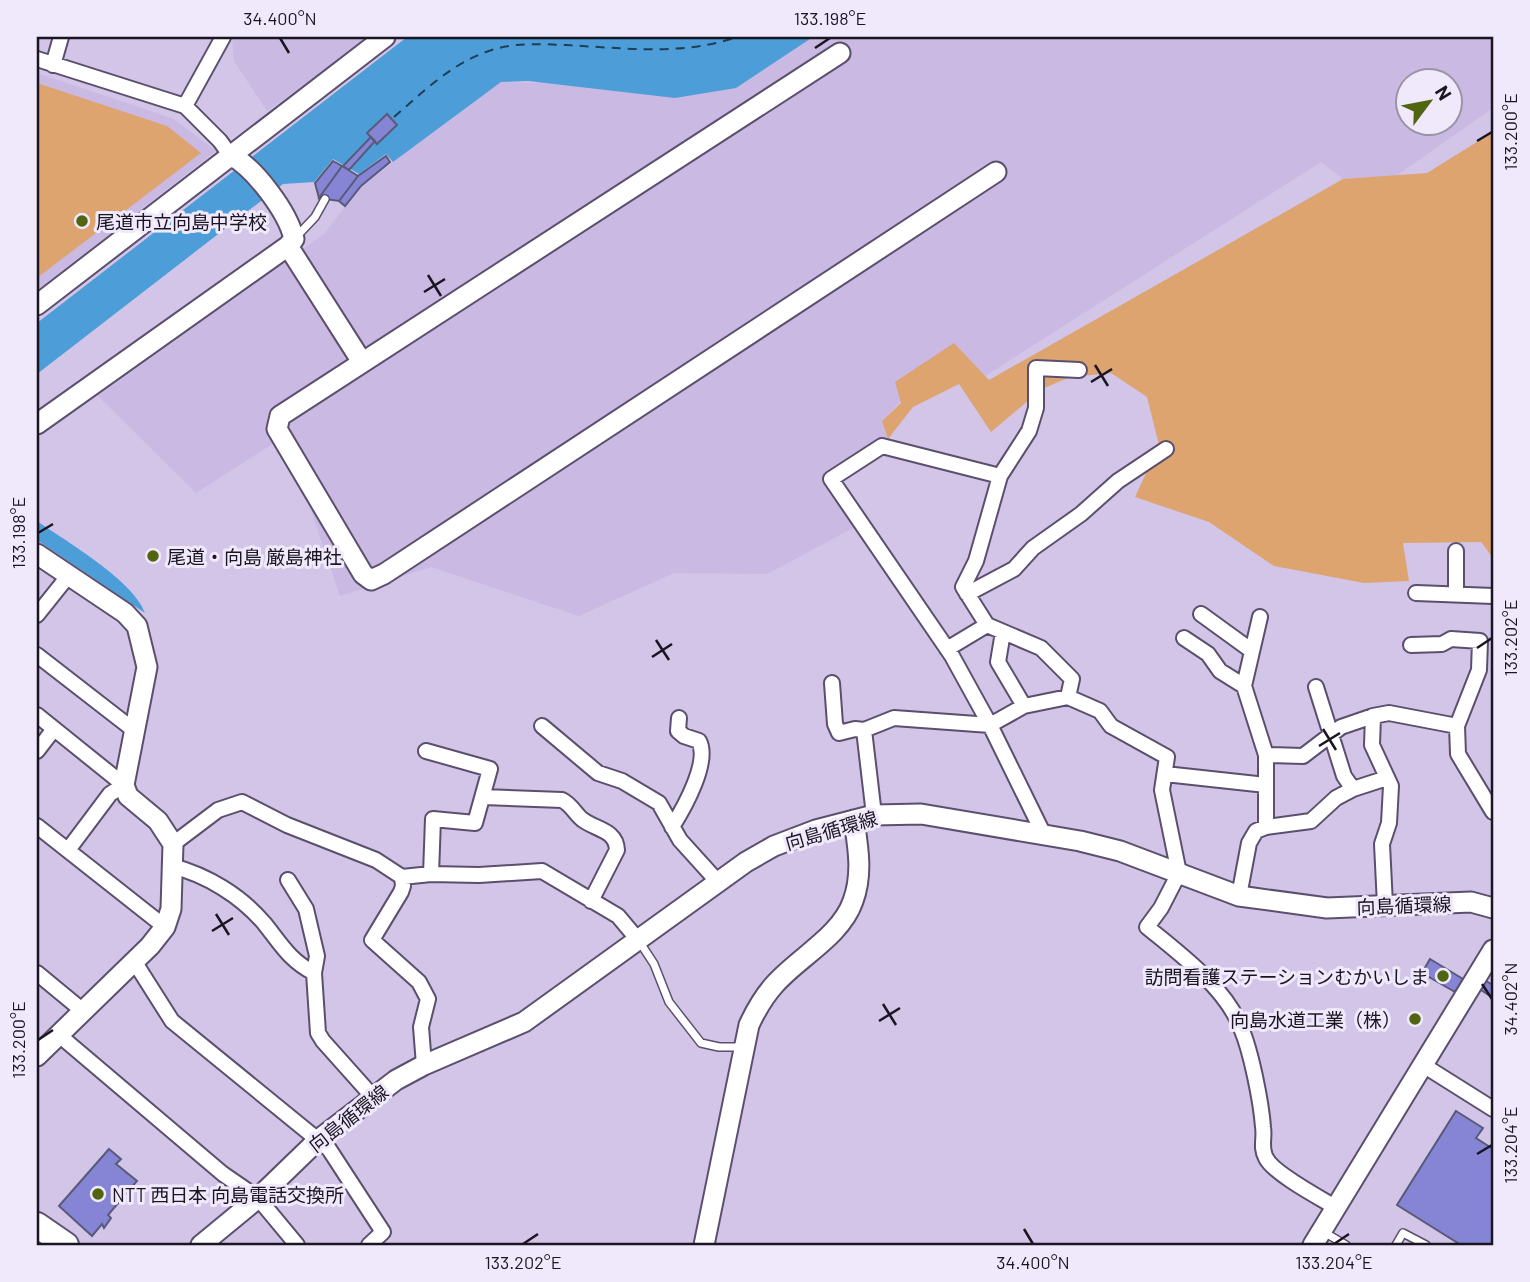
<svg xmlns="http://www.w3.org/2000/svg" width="1530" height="1282" viewBox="0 0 1530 1282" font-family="Barlow,'Noto Sans JP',sans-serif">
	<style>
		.built { fill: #c9b9e3; fill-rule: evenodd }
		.green { fill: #dda470 }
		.water { fill: #4d9ed8 }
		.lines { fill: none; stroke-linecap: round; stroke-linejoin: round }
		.ferry { stroke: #1d3f59; stroke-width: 2; stroke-dasharray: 9 7; stroke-linecap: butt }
		.building { fill: #8685d5; stroke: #595a7a; stroke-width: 2 }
		.lane-casing { stroke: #5b4f6d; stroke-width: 10 }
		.street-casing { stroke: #5b4f6d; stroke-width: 18 }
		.secondary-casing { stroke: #5b4f6d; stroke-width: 23 }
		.highway-casing { stroke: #5b4f6d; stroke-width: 28 }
		.lane { stroke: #fff; stroke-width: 7 }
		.street { stroke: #fff; stroke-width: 14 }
		.secondary { stroke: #fff; stroke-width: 19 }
		.highway { stroke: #fff; stroke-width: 24 }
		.ticks { fill: none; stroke: #1b1522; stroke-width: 2.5 }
		.poi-dot { fill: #516511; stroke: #f0e9fb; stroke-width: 2.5 }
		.labels { text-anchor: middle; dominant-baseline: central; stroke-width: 6; stroke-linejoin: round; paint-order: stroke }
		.poi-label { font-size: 19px; fill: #1b1522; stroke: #f0e9fb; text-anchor: start }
		.street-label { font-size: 19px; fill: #1b1522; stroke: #f0e9fb }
		.neatline { fill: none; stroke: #1b1522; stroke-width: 2.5 }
		.ticks-label { font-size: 18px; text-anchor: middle; fill: #1b1522 }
	</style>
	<rect width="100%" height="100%" fill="#d2c5e8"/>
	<path class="built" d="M232,37H369L267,111L234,61Z
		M813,37H1493V108L1396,176L1343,179L1321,162L985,376L954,344L882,421L888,439L828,478L857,526L767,574L674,573L579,616L431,567L340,596L306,495L274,443L196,493L98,396L324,234L358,190L434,130L501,82L736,88ZM1408,80H1450V122H1408Z
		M37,73L174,119L216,151L37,290Z"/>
	<path class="green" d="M37,83L167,126L201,153L37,278Z
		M1493,132V558L1481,542L1403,543L1409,581L1364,583L1274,566L1209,522L1135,497L1159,445L1147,397L1111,373L1070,377L1042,389L991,432L959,384L913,407L888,439L882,421L901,403L895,382L954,343L989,380L1343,179L1427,173Z"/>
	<path class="water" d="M407,37H813L736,88L675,98L528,81L501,82L393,162L386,154L359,174L333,159L314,182L283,184L37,374V323Z
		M37,521C67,542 133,580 145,613L37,540Z"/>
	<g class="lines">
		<path class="ferry" d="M394,117C423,92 450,65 486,52C512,42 539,44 566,45C622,48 683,56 737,37"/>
	</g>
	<path class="building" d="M387,114L397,125L377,144L367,133Z
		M371,137L375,141L349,170L343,166Z
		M386,156L390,162L361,186L345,206L339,201L358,176Z
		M333,161L342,166L319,198L315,183Z
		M342,166L358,176L339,201L319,198Z
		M1430,959L1463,979L1455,992L1422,973Z
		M1481,978L1493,985V998L1475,986Z
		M1456,1111L1483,1128L1476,1138L1493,1149V1245H1461L1397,1205Z
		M109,1149L121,1159L116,1164L137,1181L108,1215L111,1218L104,1228L102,1224L92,1236L59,1206Z"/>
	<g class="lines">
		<defs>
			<path id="lane" d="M297,236L315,217L325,199
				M639,941L654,964L669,1002L701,1043L719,1047H743
				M1322,1231L1346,1245
				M1396,1245L1403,1233L1426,1245"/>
			<path id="street" d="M37,59L185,106L220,141L230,155
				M53,65L61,37
				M185,106L223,37
				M1000,476L882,446L831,479L952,656L990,725L1044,835
				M1416,593L1493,596
				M967,594L1014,569L1033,548L1081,514L1118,481L1166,449
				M1456,594V551
				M1201,614L1252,651
				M37,615L69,575
				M1260,617L1244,686L1266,755V827
				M987,625L1041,648L1072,679L1068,697
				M1003,632L998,662L1024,706
				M1184,638L1208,654L1220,671L1244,686
				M1411,645L1442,644L1451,639L1480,641L1479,670L1457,726
				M947,649L987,625L963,587L976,561L1000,476L1029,431L1036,408V368L1079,370
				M37,655L135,731
				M832,683L835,724L839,733L855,729L864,730
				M1316,687L1344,776L1353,789
				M37,715L124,785L110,794L68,850
				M542,726L598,773L622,781L659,803L680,840L718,882
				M37,751L54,729
				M426,751L490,769L475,823L433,819L431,874
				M1266,755L1303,756L1341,727L1373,716
				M1165,774L1266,785
				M483,797L562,800C572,805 575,814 583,820C597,830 616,830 617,850L591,901
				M874,815L864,730L894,718L990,725L1024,706L1068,697L1100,711L1111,726L1167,757L1162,790L1179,873L1161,908L1147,927C1179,953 1226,988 1241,1028C1251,1051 1261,1101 1263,1127C1265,1138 1260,1147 1266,1158C1273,1173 1320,1198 1335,1207
				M37,826L165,927
				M672,827C684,808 710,762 699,741L684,736L678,731L679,718
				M173,844L218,810L242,802L287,825L376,860L402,877L403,886L401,892L372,940L419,982L428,999L421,1027L424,1065
				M172,866C207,875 241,896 264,923C281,944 289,960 314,973
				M402,877L431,874L479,875L542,871L618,916L639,941
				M288,880L306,909L317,956L314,973L318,1033L323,1041L373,1097
				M1239,896L1249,843L1256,831L1266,827L1311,821L1336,798L1353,789L1387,778
				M1385,905L1382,844L1389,823L1391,786L1372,745L1373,716L1389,713L1457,726L1458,754L1493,812
				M134,961L172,1021L329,1149L383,1232L369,1245
				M37,973L83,1011
				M59,1035L223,1174L258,1198L297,1245
				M1423,1065L1493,1109"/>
			<path id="secondary" d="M840,53L280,416L277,429L363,574L371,580L384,574L996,172
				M288,246L362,362
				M37,305L385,37
				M37,424L288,246L294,239C288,212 254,167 230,155
				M37,554L125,613L137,626L147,667L124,785L128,796L158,821L173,844L171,909L165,927L150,946L37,1056
				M201,1245L258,1198L318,1140L396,1080L424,1065L524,1022L746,862L774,846L816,830L874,815L921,814L1080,841L1120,851L1239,896L1327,908L1471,902L1493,908
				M704,1245L749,1025C756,1010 764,996 775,984C799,957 841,936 853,901C863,874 858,847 854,820
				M1313,1245L1493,950"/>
			<path id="highway" d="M37,1225L66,1245"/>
		</defs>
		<use href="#lane" class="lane-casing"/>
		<use href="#street" class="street-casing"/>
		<use href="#secondary" class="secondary-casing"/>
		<use href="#highway" class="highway-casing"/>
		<use href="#lane" class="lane"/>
		<use href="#street" class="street"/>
		<use href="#secondary" class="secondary"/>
		<use href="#highway" class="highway"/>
	</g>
	<path class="ticks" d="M280,38L289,53M815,48L830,38M1477,141L1492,132M428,275L441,296M424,292L445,279M1095,365L1108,386M1091,382L1112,369M38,533L53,524M656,640L669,660M1477,648L1492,638M652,657L672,644M1323,729L1336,750M1319,746L1340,733M216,914L229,935M212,931L233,918M1482,984L1492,999M883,1004L896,1025M879,1021L900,1008M38,1040L53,1030M1477,1154L1492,1145M1024,1229L1033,1244M523,1244L538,1234M1334,1244L1349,1234"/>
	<g class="poi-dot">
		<circle cx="82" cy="221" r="7"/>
		<circle cx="153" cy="556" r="7"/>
		<circle cx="1443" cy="976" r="7"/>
		<circle cx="1415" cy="1019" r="7"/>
		<circle cx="98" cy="1194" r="7"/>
	</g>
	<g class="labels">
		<g class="poi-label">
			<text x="96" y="221">尾道市立向島中学校</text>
			<text x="167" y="556">尾道・向島 厳島神社</text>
			<text x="1429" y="976" text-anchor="end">訪問看護ステーションむかいしま</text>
			<text x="1401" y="1019" text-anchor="end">向島水道工業（株）</text>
			<text x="112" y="1194">NTT 西日本 向島電話交換所</text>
		</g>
		<g class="street-label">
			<text transform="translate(831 830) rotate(-16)">向島循環線</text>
			<text transform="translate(1404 905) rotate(-2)">向島循環線</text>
			<text transform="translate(348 1118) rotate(-38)">向島循環線</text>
		</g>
	</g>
	<rect width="1530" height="1282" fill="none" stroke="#f0e9fb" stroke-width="77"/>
	<g transform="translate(1429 102) rotate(58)"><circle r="33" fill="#f0e9fb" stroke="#9b94a4" stroke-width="2"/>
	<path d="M0-5L12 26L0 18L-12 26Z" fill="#516511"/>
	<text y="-10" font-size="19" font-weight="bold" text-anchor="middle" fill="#1b1522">N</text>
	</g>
	<rect x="38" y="38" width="1454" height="1206" class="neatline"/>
	<g class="ticks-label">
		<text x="280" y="25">34.400°N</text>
		<text x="830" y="25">133.198°E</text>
		<text transform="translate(1511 132) rotate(-90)" y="6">133.200°E</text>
		<text transform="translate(19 533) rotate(-90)" y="6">133.198°E</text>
		<text transform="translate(1511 638) rotate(-90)" y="6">133.202°E</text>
		<text transform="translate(1511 999) rotate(-90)" y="6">34.402°N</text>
		<text transform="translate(19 1040) rotate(-90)" y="6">133.200°E</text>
		<text transform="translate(1511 1145) rotate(-90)" y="6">133.204°E</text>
		<text x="523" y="1269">133.202°E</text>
		<text x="1033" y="1269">34.400°N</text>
		<text x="1334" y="1269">133.204°E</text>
	</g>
</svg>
